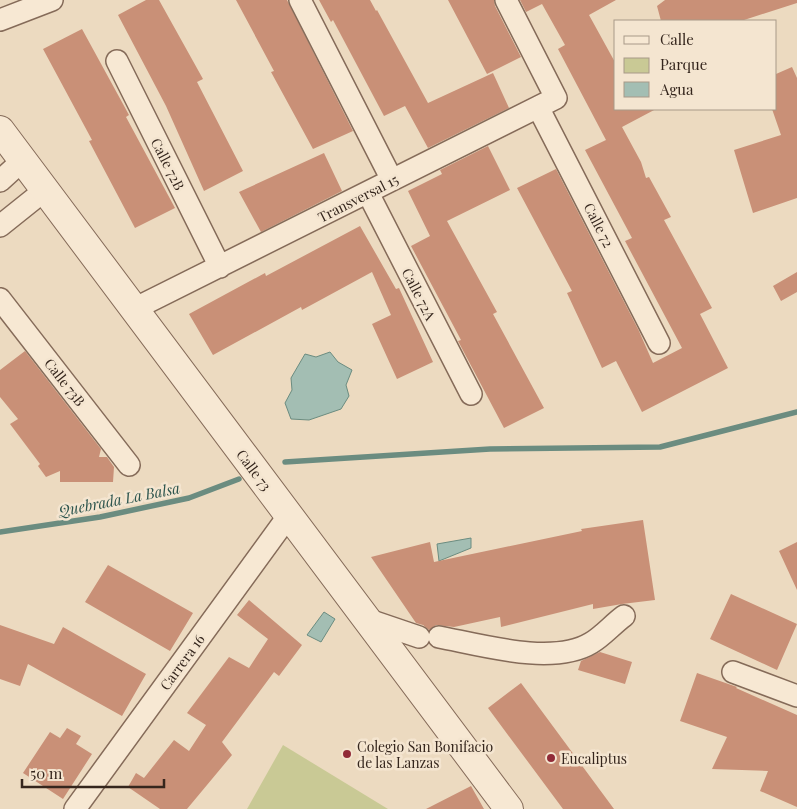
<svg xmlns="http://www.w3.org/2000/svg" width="797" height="809" viewBox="0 0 797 809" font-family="'Playfair Display',serif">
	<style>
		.green { fill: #c9c995 }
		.water { fill: #a3beb3; stroke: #6b8c80 }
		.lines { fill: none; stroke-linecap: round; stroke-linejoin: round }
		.stream { stroke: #6b8c80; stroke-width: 5.5 }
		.building { fill: #c99077 }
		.minor-casing { stroke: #856b59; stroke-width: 24 }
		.tertiary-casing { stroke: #856b59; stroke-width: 30 }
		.minor { stroke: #f7e8d3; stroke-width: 21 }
		.tertiary { stroke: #f7e8d3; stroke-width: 28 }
		.poi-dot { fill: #912b38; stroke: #f4e5d0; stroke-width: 2 }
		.labels { text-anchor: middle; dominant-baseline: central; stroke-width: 5; stroke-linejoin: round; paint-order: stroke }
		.street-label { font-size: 14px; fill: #35261d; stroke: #f4e5d0 }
		.poi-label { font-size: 14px; fill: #35261d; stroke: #f4e5d0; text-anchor: start }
		.water-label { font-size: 15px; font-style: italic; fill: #2c544d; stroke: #f4e5d0 }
	</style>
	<rect width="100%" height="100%" fill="#ecdac0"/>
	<path class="green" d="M283,745L388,809H247Z"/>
	<path class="water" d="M330,352L338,362L352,370L346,385L349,396L341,409L309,420L291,419L285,403L292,390L291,378L305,354L316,357Z
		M471,538V548L439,561L437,544Z
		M324,612L335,619L321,642L307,635Z"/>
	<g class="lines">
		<path class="stream" d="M285,462L490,449L660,447L797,412
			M0,532L100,517L189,498L239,479"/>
	</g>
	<path class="building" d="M146,0H159L203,79L197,82L243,171L204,191L166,106L118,15Z
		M236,0H287L353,131L313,149L271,72L274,71Z
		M319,0H370L376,11L377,10L428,103L493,73L509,108L428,148L405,106L384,116L333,20L331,22Z
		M448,0H494L495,6L521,57L487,74Z
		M520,0H616L589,15L616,64V109H656L622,127L641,162L646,178L649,177L671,217L664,220L712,308L700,314L728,368L642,412L616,361L602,368L567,293L572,291L517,188L556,169L639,331L653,363L682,348L625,241L632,238L585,150L606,140L558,49L565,45L542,4L526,12Z
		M665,0H797V3L741,21H661L657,6Z
		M82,29L129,115L126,117L175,208L135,228L89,141L92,140L43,49Z
		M792,67L797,78V198L753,213L734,150L781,135L772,109H776V74Z
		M488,146L510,190L447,221L497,312L493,314L544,408L504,428L458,341L461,340L411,246L430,236L408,191L442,174L440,170Z
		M324,153L342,191L261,232L239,192Z
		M360,226L396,289L399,288L433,362L397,379L372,324L391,315L372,272L302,310L301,307L213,355L189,314L265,273L266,276Z
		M797,272V292L781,301L773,286Z
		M25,351L101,449L99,457H107L114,467L113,482H60V471L46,477L38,466L40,464L10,424L18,419L0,397V370Z
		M643,520L655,600L622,604L593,609V604L501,627L500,617L454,627L436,625L429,630L423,625L416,623L371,557L430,542L434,562L582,531L581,529Z
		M797,542V590L779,551Z
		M108,565L193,613L170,651L85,602Z
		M731,594L797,624L777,670L710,639Z
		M249,600L302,645L279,676L274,672L222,742L232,755L187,809H160L128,787L136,773L144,778L174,740L189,751L206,725L187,713L229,657L249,668L268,639L237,615Z
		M0,625L54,644L63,627L146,674L122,716L28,664L20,686L0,679Z
		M600,652L632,662L625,684L578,670L581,661Z
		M697,673L737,687L736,688L797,715V807L760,791L768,771L712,769L727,737L680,721Z
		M521,683L614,809H563L488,708Z
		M67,728L81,736L76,744L92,754L63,799L23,773L50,732L60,738Z
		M471,786L484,809H426Z"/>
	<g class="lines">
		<defs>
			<path id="minor" d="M300,0L392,180
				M0,20L52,0
				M117,61L220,267
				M538,107L659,343
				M0,181L23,160
				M368,193L471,394
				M0,226L45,190
				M0,299L129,465
				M134,309L556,98L506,0
				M366,619L419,637
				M439,637C481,645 553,666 591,643C603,636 613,624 624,616
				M733,672L797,696
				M75,809L289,515"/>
			<path id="tertiary" d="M0,130L509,809"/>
		</defs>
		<use href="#minor" class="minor-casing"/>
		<use href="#tertiary" class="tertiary-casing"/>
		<use href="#minor" class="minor"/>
		<use href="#tertiary" class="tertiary"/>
	</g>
	<g class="poi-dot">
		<circle cx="347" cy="754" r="5"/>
		<circle cx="551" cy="758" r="5"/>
	</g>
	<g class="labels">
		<g class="street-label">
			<text transform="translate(168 164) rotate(63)">Calle 72B</text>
			<text transform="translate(358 198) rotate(-27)">Transversal 15</text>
			<text transform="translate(599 225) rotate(63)">Calle 72</text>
			<text transform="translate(419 294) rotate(63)">Calle 72A</text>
			<text transform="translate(65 382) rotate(52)">Calle 73B</text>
			<text transform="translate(254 470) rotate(53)">Calle 73</text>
			<text transform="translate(182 662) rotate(-54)">Carrera 16</text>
		</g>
		<g class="poi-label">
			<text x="357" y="746">Colegio San Bonifacio<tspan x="357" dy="16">de las Lanzas</tspan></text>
			<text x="561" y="758">Eucaliptus</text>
		</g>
		<g class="water-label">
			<text transform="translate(119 499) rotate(-11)">Quebrada La Balsa</text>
		</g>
	</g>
	<rect x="614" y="20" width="162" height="90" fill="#f4e5d0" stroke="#a89988"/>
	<rect x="624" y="36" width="25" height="8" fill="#f7e8d3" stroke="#a89988"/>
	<text x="660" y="45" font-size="15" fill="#35261d">Calle</text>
	<rect x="624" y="58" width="25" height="15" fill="#c9c995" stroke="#a89988"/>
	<text x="660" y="70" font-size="15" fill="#35261d">Parque</text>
	<rect x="624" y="82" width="25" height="15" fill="#a3beb3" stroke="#a89988"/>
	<text x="660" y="95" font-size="15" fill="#35261d">Agua</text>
	<path d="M22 779v8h142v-8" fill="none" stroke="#35261d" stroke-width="2.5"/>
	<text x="30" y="779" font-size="15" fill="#35261d" stroke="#f4e5d0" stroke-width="4" paint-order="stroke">50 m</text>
</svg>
